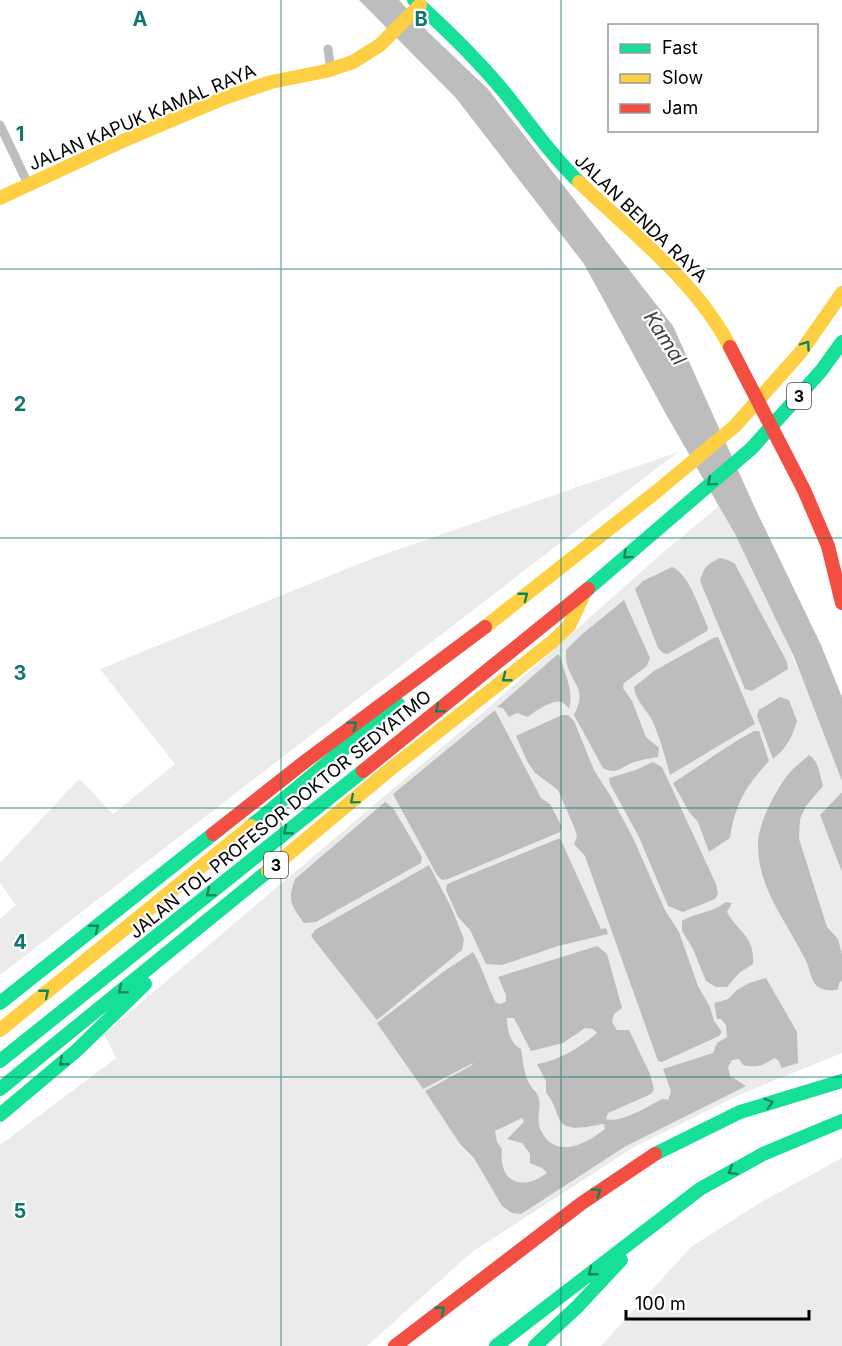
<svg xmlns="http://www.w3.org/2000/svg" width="842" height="1346" viewBox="0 0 842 1346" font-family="Inter,sans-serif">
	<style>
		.green { fill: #ebebeb }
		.water { fill: #bdbdbd; fill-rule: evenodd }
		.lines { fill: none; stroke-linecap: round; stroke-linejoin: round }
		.street { stroke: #bebebe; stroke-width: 9 }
		.fast { stroke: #16e098; stroke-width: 14 }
		.slow { stroke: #ffcf43; stroke-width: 14 }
		.jam { stroke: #f24e42; stroke-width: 14 }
		.oneway { stroke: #0d865b }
		.grid { fill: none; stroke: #0f766e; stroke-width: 1.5; stroke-opacity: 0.55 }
		.labels { text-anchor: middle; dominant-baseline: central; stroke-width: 4.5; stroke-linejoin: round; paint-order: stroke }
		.shield { fill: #fff; stroke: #4c4c4c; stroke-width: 1.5 }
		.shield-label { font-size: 16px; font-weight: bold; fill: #000 }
		.street-label { font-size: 18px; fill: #000; stroke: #fff }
		.water-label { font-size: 20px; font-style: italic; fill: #424242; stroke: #fff }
		.grid-label { font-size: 20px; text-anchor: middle; font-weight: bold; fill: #0f766e; stroke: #fff; stroke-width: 4.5; stroke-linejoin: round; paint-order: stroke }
	</style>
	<rect width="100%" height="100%" fill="#fff"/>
	<path class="green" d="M678,452L0,975V919L16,905L0,883V863L79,779L113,814L175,764L100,669L371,559Z
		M719,506C770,593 806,687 842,781V792L820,815L842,872V1053L739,1095L634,1147L472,1252L367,1346H0V1145L116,1058L104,1034L487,709L660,555Z
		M842,1158V1346H601L691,1247L758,1204Z"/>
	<path class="water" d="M359,0H399L428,32L488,89L673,326L755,508L821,645L842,697V781L794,657L735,534L667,416L584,264L456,98Z
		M720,558L728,560L735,564L787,662L788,669L752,691L745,689L700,581C703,568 708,563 720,558Z
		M672,567C689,573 700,611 708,627L707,631L668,654L663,653L658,648L635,589L643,581Z
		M624,600L650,658L647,666L624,683L623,688L632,701L646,737L659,748L658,757C650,758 642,760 634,762C622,766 617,776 603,768L574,715C587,689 574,687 567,665C566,661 566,655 566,650L580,636Z
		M718,637L755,724L670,775C665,756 660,738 652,720C646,709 635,700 634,687L654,671L713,638Z
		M558,654C562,658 561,661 563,666C568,682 573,692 569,709C567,706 564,703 561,702C553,699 534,712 528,717L517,713L509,717L503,708L497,707Z
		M780,697L789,700L797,721C792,737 787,748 773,759L757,716L759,710Z
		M495,710L541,798L550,804L562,827L560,832L448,879L442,880L437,875L393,794Z
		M562,715H568L574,721L594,770L610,795L633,838L665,910L679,932L698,986L710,1007L714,1021L722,1032L719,1036L662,1062L658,1061L585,856L574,844L577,837L575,829L558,790L535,773L527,761L516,736Z
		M754,731H759L769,761C746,786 735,804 730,838L709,852L698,822L689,812L673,783C701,765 726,746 754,731Z
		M809,755C819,761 820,776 823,786L806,806L800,819L799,839L827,927L838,939L842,954V981L839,983L838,989C832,992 822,990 817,986C810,980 810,968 806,961C788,923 757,888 758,844C758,824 774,794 786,777C792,769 801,762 809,755Z
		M653,762L662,767L716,884L718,894L715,899L683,912L668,906L639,837L610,784L609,778L636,770Z
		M842,792V872L820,815Z
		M385,802L393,808L422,857L421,863L316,922L304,923C291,905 287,901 295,879Z
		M560,838L601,929L606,928L608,934L558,946L502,965L486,964L470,930L458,917L446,890L447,884Z
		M429,865L451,907L464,939L462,950L377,1020L311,936L315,930Z
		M726,902L732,903L727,912C738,933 755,935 753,964L739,973L727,987H716L706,981L693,949L682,931V921C696,912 713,913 726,902Z
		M597,946L607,954L622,1008L614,1014L612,1022L617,1030H629L650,1074L654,1089L651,1094L608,1113L606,1119C621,1124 649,1105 663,1099L668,1100L671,1091L663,1069L713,1053L717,1043L727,1037L726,1025L721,1019H717L714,1003L728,999L737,990L749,983L766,978L797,1032L798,1063L782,1068L778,1060L774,1058C763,1066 756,1068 743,1065L739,1059L732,1060L728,1067L730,1076L746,1086L626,1146L521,1214L512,1213L502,1206L474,1158L460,1144L425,1091L472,1065L473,1063L423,1089L377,1023L443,972L473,952C483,968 487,986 496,1003L501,1004L506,1001V995L498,977ZM507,1018H514L531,1051L563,1043L585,1028L593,1029L597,1033C581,1047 558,1061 537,1064L546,1081V1093C556,1104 555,1113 561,1122C570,1133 593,1125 604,1124L605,1129C588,1142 565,1156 547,1140C544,1136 539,1129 539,1124C537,1115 542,1105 538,1096C537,1092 532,1089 530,1085C524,1075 523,1061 521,1049C510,1043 507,1030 507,1018ZM522,1118L524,1122L507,1139L522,1143L530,1154V1163L542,1168L547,1173C522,1192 498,1182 502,1149L497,1142L495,1131Z"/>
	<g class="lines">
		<path class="street" d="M328,49L331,71
			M0,125L28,184"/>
		<path class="fast" d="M414,0C446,29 477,59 505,93C529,123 551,155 579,182
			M588,589L752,448L821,371L842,342
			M251,826L398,704
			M0,1003L213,834
			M0,1061L363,771
			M0,1089L268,871
			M0,1115L76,1051L145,984
			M655,1154L740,1112L842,1081
			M496,1346L700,1189L763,1154L842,1121
			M535,1346L577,1307L621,1260"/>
		<path class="slow" d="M579,182C631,232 697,282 730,347
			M0,198L127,139L224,98L271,82L326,71L353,62L380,45L420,5
			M485,627L656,492L735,426L800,353L842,293
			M268,871L388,771L552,642L569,626L583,596
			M0,1030L251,826"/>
		<path class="jam" d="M730,347L804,490L828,546L842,603
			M363,771L588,589
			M213,834L307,760L485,627
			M395,1346L582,1203L655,1154"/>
	</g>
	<defs><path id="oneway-chevron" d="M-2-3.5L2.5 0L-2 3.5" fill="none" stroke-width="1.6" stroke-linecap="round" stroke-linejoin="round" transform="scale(1.5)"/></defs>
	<g class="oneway">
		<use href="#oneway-chevron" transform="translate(806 345) rotate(-55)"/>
		<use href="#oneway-chevron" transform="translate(711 482) rotate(140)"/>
		<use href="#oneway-chevron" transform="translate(627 555) rotate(138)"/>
		<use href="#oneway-chevron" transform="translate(524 596) rotate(-38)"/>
		<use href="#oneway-chevron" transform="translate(506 678) rotate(142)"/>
		<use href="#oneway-chevron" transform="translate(439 709) rotate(141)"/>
		<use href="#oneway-chevron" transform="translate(353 725) rotate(-37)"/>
		<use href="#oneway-chevron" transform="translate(354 800) rotate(140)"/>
		<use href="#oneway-chevron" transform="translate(287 831) rotate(141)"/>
		<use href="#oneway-chevron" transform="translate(210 893) rotate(141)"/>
		<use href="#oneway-chevron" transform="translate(95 928) rotate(-38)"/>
		<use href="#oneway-chevron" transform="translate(122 990) rotate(141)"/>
		<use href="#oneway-chevron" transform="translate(45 993) rotate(-39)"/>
		<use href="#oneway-chevron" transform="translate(63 1062) rotate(139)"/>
		<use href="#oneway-chevron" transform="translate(769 1103) rotate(-17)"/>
		<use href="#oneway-chevron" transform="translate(732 1171) rotate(150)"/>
		<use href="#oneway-chevron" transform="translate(597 1192) rotate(-35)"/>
		<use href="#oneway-chevron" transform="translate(592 1272) rotate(142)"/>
		<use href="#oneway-chevron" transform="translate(441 1310) rotate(-38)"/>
	</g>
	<path class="grid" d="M281,0V1346M561,0V1346M0,269H842M0,538H842M0,808H842M0,1077H842"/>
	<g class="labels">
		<g class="shield">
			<rect x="787" y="383" width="24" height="26" rx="4.5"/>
			<rect x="264" y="852" width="24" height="26" rx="4.5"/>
		</g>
		<g class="shield-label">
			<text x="799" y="396">3</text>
			<text x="276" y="865">3</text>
		</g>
		<g class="street-label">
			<text transform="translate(142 117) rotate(-23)">JALAN KAPUK KAMAL RAYA</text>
			<text transform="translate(641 218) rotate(44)">JALAN BENDA RAYA</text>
			<text transform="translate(280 814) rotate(-39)">JALAN TOL PROFESOR DOKTOR SEDYATMO</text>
		</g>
		<g class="water-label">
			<text transform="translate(665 338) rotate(57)">Kamal</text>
		</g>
	</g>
	<g class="grid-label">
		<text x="140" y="26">A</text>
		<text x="421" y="26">B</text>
		<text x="20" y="141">1</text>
		<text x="20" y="411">2</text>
		<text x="20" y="680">3</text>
		<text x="20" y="949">4</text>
		<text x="20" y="1218">5</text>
	</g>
	<rect x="608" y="24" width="210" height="108" fill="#ffffff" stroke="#999999" stroke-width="1.5"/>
	<rect x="620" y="44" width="30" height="9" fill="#16e098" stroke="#999999" stroke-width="1.5"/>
	<text x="662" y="54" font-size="18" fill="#000000">Fast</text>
	<rect x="620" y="74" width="30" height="9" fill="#ffcf43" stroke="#999999" stroke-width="1.5"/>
	<text x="662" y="84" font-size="18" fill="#000000">Slow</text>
	<rect x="620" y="104" width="30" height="9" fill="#f24e42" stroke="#999999" stroke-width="1.5"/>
	<text x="662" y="114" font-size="18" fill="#000000">Jam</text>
	<path d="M626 1310v9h183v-9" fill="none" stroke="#000000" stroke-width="3"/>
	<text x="635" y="1310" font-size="18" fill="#000000" stroke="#ffffff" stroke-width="4.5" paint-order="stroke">100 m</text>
</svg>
